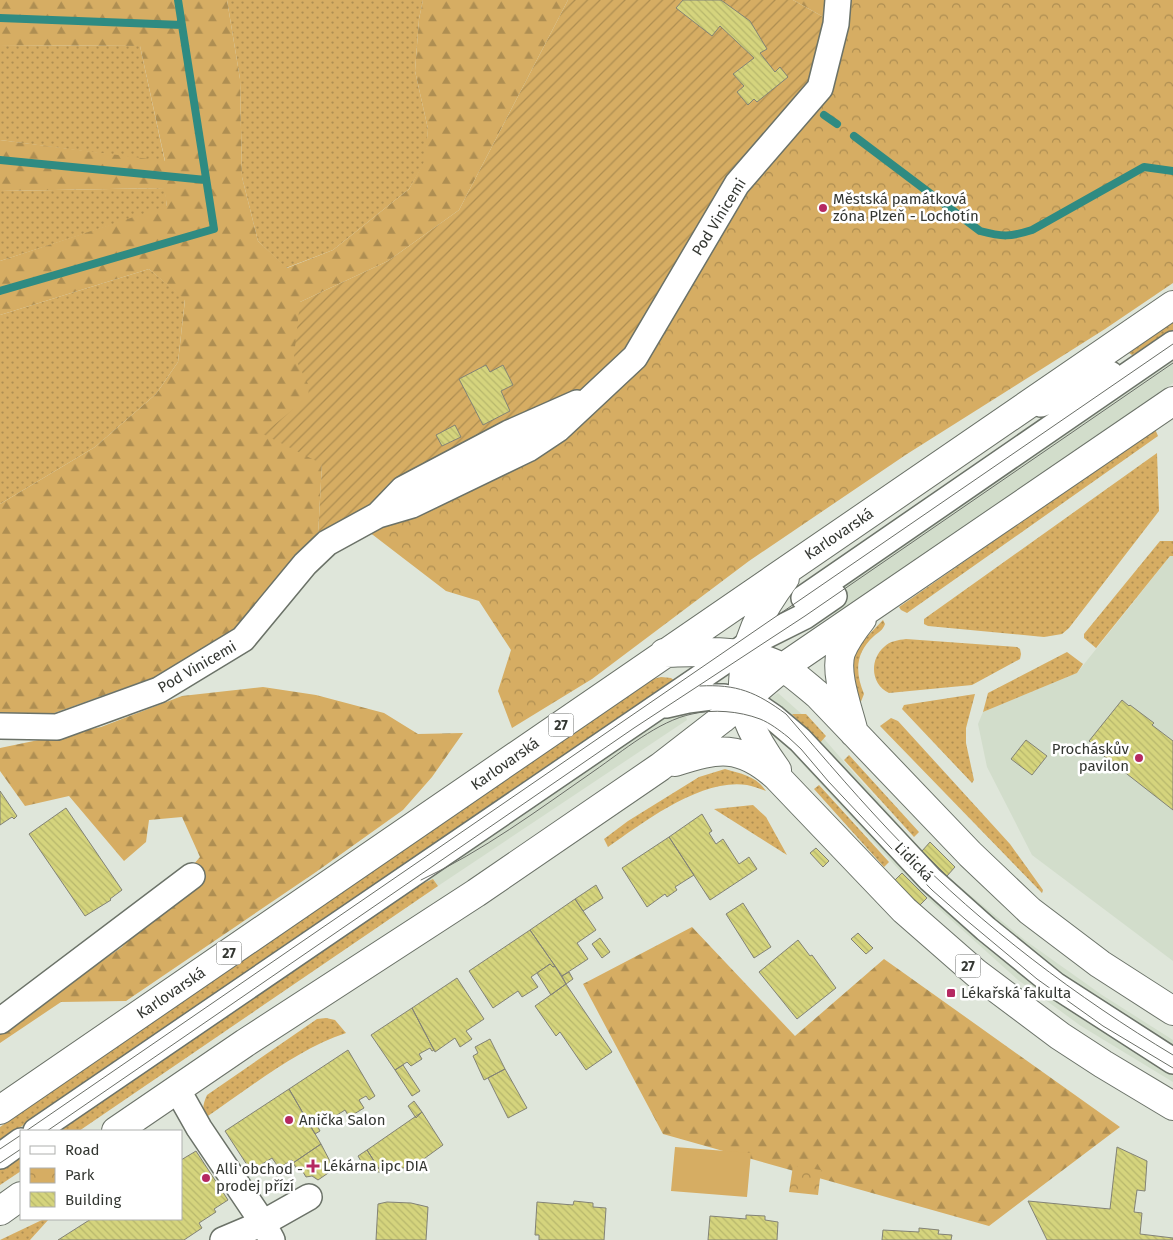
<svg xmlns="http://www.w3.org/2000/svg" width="1173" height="1240" viewBox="0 0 1173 1240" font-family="'Fira Sans',sans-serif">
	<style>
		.built { fill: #d2ddcb }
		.grass { fill: url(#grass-dots) }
		.forest { fill: url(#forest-firs) }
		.park { fill: url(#park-crowns) }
		.garden { fill: url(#garden-furrows) }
		.pitch { fill: #d6ad63 }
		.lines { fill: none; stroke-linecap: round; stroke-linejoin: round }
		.stream { stroke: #2f8b82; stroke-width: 8 }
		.building { fill: url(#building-back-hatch); stroke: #828276 }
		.minor-casing { stroke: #6b7268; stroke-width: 28 }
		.major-casing { stroke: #6b7268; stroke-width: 30 }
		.minor { stroke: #fff; stroke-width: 25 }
		.major { stroke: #fff; stroke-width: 28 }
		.tram { stroke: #6a6e67; stroke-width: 1 }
		.poi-dot { fill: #b52961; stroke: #fff; stroke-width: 2 }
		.labels { text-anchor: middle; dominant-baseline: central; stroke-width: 5; stroke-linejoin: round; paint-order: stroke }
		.shield { fill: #fff; stroke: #717370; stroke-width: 1 }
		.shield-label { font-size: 14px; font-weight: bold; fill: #343732 }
		.poi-label { font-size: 15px; fill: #343732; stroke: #fff; text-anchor: start }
		.street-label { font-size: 15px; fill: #343732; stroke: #fff }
	</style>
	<defs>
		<pattern id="grass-dots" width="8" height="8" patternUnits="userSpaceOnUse" patternTransform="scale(1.25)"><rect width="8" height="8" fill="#d6ad63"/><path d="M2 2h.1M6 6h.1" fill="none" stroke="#ae8e52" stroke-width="1.8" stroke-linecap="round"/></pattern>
		<pattern id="forest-firs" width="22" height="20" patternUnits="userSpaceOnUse" patternTransform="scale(1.25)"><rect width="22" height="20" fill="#d6ad63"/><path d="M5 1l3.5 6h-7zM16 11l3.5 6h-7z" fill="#ae8e52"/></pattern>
		<pattern id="park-crowns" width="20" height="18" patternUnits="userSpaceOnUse" patternTransform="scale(1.25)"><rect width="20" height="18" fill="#d6ad63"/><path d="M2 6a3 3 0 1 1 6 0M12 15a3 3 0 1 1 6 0" fill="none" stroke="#ae8e52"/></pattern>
		<pattern id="garden-furrows" width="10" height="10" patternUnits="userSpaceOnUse" patternTransform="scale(1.25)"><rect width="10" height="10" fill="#d6ad63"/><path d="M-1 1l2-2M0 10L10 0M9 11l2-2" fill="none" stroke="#ae8e52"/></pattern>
		<pattern id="building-back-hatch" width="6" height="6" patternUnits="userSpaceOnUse" patternTransform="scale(1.25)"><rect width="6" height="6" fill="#d5d47d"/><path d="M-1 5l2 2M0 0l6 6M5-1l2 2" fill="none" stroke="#b7b76c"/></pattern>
	</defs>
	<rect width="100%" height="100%" fill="#dfe6da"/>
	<path class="built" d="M1173,338V383L837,614L832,613V611L806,621L790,600Z
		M1170,556H1173V961L1032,855L987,767L978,724L983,712L1077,673Z
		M675,681L687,720L438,886L433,879L21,1131V1155L0,1170V1141Z
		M778,693L805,717L922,851L947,876L1026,941L1102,995L1173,1040V1082L1081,1026L1018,980L927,898L902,873L788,748L768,732L752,710Z"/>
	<path class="grass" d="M227,0H423L419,19L415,71L428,129L426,160L409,189L333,250L286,268L258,241L242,177L240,79Z
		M0,45L140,46L165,162L0,140Z
		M165,188L167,207L0,261V191Z
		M149,269L185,299L178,362L156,394L95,447L0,504V315Z
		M1173,322V335L1132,355L1129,353Z
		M1155,429L1158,436L907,613L901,610L899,607Z
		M1157,453L1159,511L1069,628L1062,634L1044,637L928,626L924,624V619Z
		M1160,541H1173V556H1170L1096,648L1084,638V634Z
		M883,620L885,624C883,630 879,632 874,636C855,653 855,672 864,694L860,704L850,666L860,644Z
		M906,639L1017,647L1020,649L1021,654L1020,659L972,685L889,693C871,685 869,660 884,647C890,641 898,640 906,639Z
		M1067,652L1083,664L1077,673L983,712L988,693Z
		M661,677L671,678L675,681L0,1141V1127L653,679Z
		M975,694L966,728V743L974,780L972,783L902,709L904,705Z
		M792,714H806L826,736L819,744Z
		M891,718L898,721L1010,844L1043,890L1042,893L880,726Z
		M849,755L919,832L914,837L844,760Z
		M725,769C742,774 756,776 766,791C760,789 753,786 747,785C701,778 644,822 608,847L604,839L628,821L699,777Z
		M819,785L889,862L884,867L814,789Z
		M753,805L766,817L787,855L714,809Z
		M433,879L438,886L79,1131H56L397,895Z
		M326,1018L335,1020L346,1033C297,1049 248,1089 205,1118C202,1109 203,1104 207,1095L317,1019Z
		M21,1155V1171L0,1185V1170Z
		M44,1219H49L30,1240H0Z"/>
	<path class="forest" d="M0,0H227L240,79L242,177L258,241L287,268L333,250L409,189L425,160L428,129L415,71L419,19L423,0H568L459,210L388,261L300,302L405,420L322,464L318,535L235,631L161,675L43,717L0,713V504L95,447L156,394L178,362L185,300L149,269L0,315V261L167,206L164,188L0,191V140L165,161L140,46L0,45Z
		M793,0H838L836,24Z
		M263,687L316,695L384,713L418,734L463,733L432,777L403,810L316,872L126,1001L61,1002L0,1043V1031L122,947L200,857L182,817L149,820L146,842L124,861L69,796L25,806L0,771V748L101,727L182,696Z
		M692,927L795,1036L884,959L1120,1127L989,1226L663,1134L583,984Z"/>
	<path class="park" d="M838,0H1173V283L1105,329L907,454L749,561L592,679L512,728L498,691L511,650L479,601L446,591L360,525L570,413Z
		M793,1166L821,1170L818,1195L789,1192Z"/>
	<path class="garden" d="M568,0H793L836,24L820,88L737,184L635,357L591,399L318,535L322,464L263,434L308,397L309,386L294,356L300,302L388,261L459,210Z"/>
	<path class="pitch" d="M675,1147L751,1153L747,1197L671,1191Z"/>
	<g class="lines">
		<path class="stream" d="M0,18L182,25
			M824,115L837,124
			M854,136L980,231C1003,237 1010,237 1032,230L1144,167L1173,171
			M0,160L206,180
			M0,291L214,229L178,0"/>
	</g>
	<path class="building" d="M683,0H721L750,21L767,49L760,53L775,72L780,67L788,77L757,102L754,99L748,105L737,92L744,86L733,74L754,58L720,26L712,36L676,8Z
		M486,365L490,372L503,365L513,385L501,391L510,411L483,425L459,379Z
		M455,425L461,437L442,446L436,435Z
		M1122,700L1129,706L1130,705L1154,723L1152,725L1173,741V810L1095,749L1096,747L1089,741Z
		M1026,740L1047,756L1032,775L1011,759Z
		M0,791L17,816L14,819L12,817L0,825Z
		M66,808L122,890L110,899L111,900L85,916L29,834Z
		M702,814L712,831L709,833L716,844L723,839L739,864L749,857L757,869L710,900L669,837Z
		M669,837L694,875L675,887L677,890L667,897L665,894L647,907L622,868Z
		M930,842L955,867L947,876L922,851Z
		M816,848L829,861L823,867L810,853Z
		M902,873L927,898L919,906L894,881Z
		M596,885L603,898L583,911L575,899Z
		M575,899L596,930L577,943L588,959L562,976L530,930Z
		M743,903L771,947L754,958L726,914Z
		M530,930L555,966L553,967L550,964L531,977L538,987L522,997L518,991L493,1008L469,971Z
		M858,933L873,948L866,954L851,939Z
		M600,938L610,952L602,958L592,944Z
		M798,940L810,956L812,955L836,988L797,1019L759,972Z
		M550,964L553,967L555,966L566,984L551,995L537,973Z
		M569,972L573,979L566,984L562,976Z
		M457,978L484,1019L466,1031L472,1039L460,1047L455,1038L435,1052L412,1008Z
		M566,984L612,1052L586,1070L560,1032L556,1036L535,1006Z
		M412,1008L434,1050L432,1051L430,1048L419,1054L422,1059L411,1066L407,1062L395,1070L371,1035Z
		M490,1039L505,1069L484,1080L473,1056L478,1053L475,1047Z
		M348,1050L375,1096L369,1100L366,1096L359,1100L364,1108L349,1117L345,1110L318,1127L320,1131L315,1134L289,1089Z
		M403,1065L420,1091L412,1096L395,1070Z
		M505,1069L527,1108L508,1118L488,1078Z
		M289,1089L321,1144L293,1163L292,1160L279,1168L272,1158L251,1171L225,1131Z
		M414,1101L422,1112L416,1118L408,1106Z
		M422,1112L443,1145L414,1166L381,1172L367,1150Z
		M321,1144L334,1169L318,1180L312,1176L306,1177L300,1167L297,1169L293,1163Z
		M1117,1147L1147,1161L1145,1191L1137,1190L1134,1212L1142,1213L1140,1234L1173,1238V1240H1047L1028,1201L1110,1209Z
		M367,1150L381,1172H367L358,1156Z
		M196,1151L228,1200L214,1209L216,1212L199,1223L202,1228L184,1240H58L91,1219H181V1160Z
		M574,1201L593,1203V1207L606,1208L604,1240H539V1235H535L537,1202L573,1205Z
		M387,1202L411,1203L428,1207L426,1240H376L378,1204Z
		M746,1215L765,1216V1220L778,1222L777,1240H708L710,1216L746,1219Z
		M919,1228L939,1230L938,1234L952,1235L951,1240H882L883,1230L919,1232Z"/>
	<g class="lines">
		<defs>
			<path id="minor" d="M1041,404L1110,374
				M378,515L403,489L509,433L577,403
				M804,598L1173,344
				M666,705L688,700L711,697H724L751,702L773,717L800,740L930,879L986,929L1055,985L1173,1061
				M0,726L57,727L159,690L243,639L305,564L327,543L378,515L412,505L528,449L558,429L635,357L737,184L820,88L836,24L838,0
				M0,1021L192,876
				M177,1089L199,1128L263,1223L272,1240
				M36,1131L732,656L747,645L805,616L834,596
				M0,1156L21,1141
				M223,1240L263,1223L309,1197"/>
			<path id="major" d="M664,653C704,652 747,648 784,668C796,676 807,686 818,695L970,854L1030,911L1100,964L1173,1011
				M854,733C849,711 834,674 841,652C846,640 854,629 862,619
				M675,762C718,748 740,744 776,776L904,910L976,973L1060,1036L1103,1064L1173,1106
				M777,770C766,755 755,738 748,720C743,709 743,695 743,683C744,641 761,610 785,578
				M0,1110L1173,305
				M116,1131L245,1043L476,893L660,767L722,719L782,668L1173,401
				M0,1211L21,1196"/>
		</defs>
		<use href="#minor" class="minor-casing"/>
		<use href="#major" class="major-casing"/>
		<use href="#minor" class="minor"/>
		<use href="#major" class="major"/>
		<path class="tram" d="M700,686C737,684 756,692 786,714C825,759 863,804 904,846C982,926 1078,998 1173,1055
			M421,880C483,851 538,810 594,771C623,751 658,721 692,714C713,709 739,711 760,719C770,723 779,730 788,737L801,749L828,781L890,847L932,890L965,919L1037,979L1103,1026L1173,1068
			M26,1131L1173,344
			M47,1131L634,728L805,616L1173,363
			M0,1149L21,1135
			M0,1163L21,1149"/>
	</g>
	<g class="poi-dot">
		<circle cx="823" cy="208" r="5"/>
		<circle cx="1139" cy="758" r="5"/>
		<rect x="946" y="988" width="10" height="10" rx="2.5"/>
		<circle cx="289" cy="1120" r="5"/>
		<path d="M310.5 1158.5h5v5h5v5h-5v5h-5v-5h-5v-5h5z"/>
		<circle cx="206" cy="1178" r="5"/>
	</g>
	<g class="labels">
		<g class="shield">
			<rect x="548.5" y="713.5" width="25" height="23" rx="4"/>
			<rect x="216.5" y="941.5" width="25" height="23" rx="4"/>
			<rect x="955.5" y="954.5" width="25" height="23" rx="4"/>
		</g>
		<g class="shield-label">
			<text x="561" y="725">27</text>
			<text x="229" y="953">27</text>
			<text x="968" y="966">27</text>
		</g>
		<g class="poi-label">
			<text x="833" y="199">Městská památková<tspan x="833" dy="17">zóna Plzeň - Lochotín</tspan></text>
			<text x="1129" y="749" text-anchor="end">Procháskův<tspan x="1129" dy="17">pavilon</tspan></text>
			<text x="961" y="993">Lékařská fakulta</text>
			<text x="299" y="1120">Anička Salon</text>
			<text x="323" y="1166">Lékárna ipc DIA</text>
			<text x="216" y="1169">Alli obchod -<tspan x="216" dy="17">prodej přízí</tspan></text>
		</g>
		<g class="street-label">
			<text transform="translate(719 217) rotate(-58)">Pod Vinicemi</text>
			<text transform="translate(839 534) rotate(-34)">Karlovarská</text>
			<text transform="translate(197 667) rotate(-30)">Pod Vinicemi</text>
			<text transform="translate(505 764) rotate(-35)">Karlovarská</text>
			<text transform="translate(914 862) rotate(46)">Lidická</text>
			<text transform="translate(171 993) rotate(-34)">Karlovarská</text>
		</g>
	</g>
	<rect x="20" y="1130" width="162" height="90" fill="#ffffff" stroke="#aeafad"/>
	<rect x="30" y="1146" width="25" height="8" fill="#ffffff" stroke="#aeafad"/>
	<text x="65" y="1155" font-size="15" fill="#343732">Road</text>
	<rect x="30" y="1168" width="25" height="15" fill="url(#park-crowns)" stroke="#aeafad"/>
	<text x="65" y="1180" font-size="15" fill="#343732">Park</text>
	<rect x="30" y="1192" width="25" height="15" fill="url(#building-back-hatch)" stroke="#aeafad"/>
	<text x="65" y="1205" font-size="15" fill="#343732">Building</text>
</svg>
